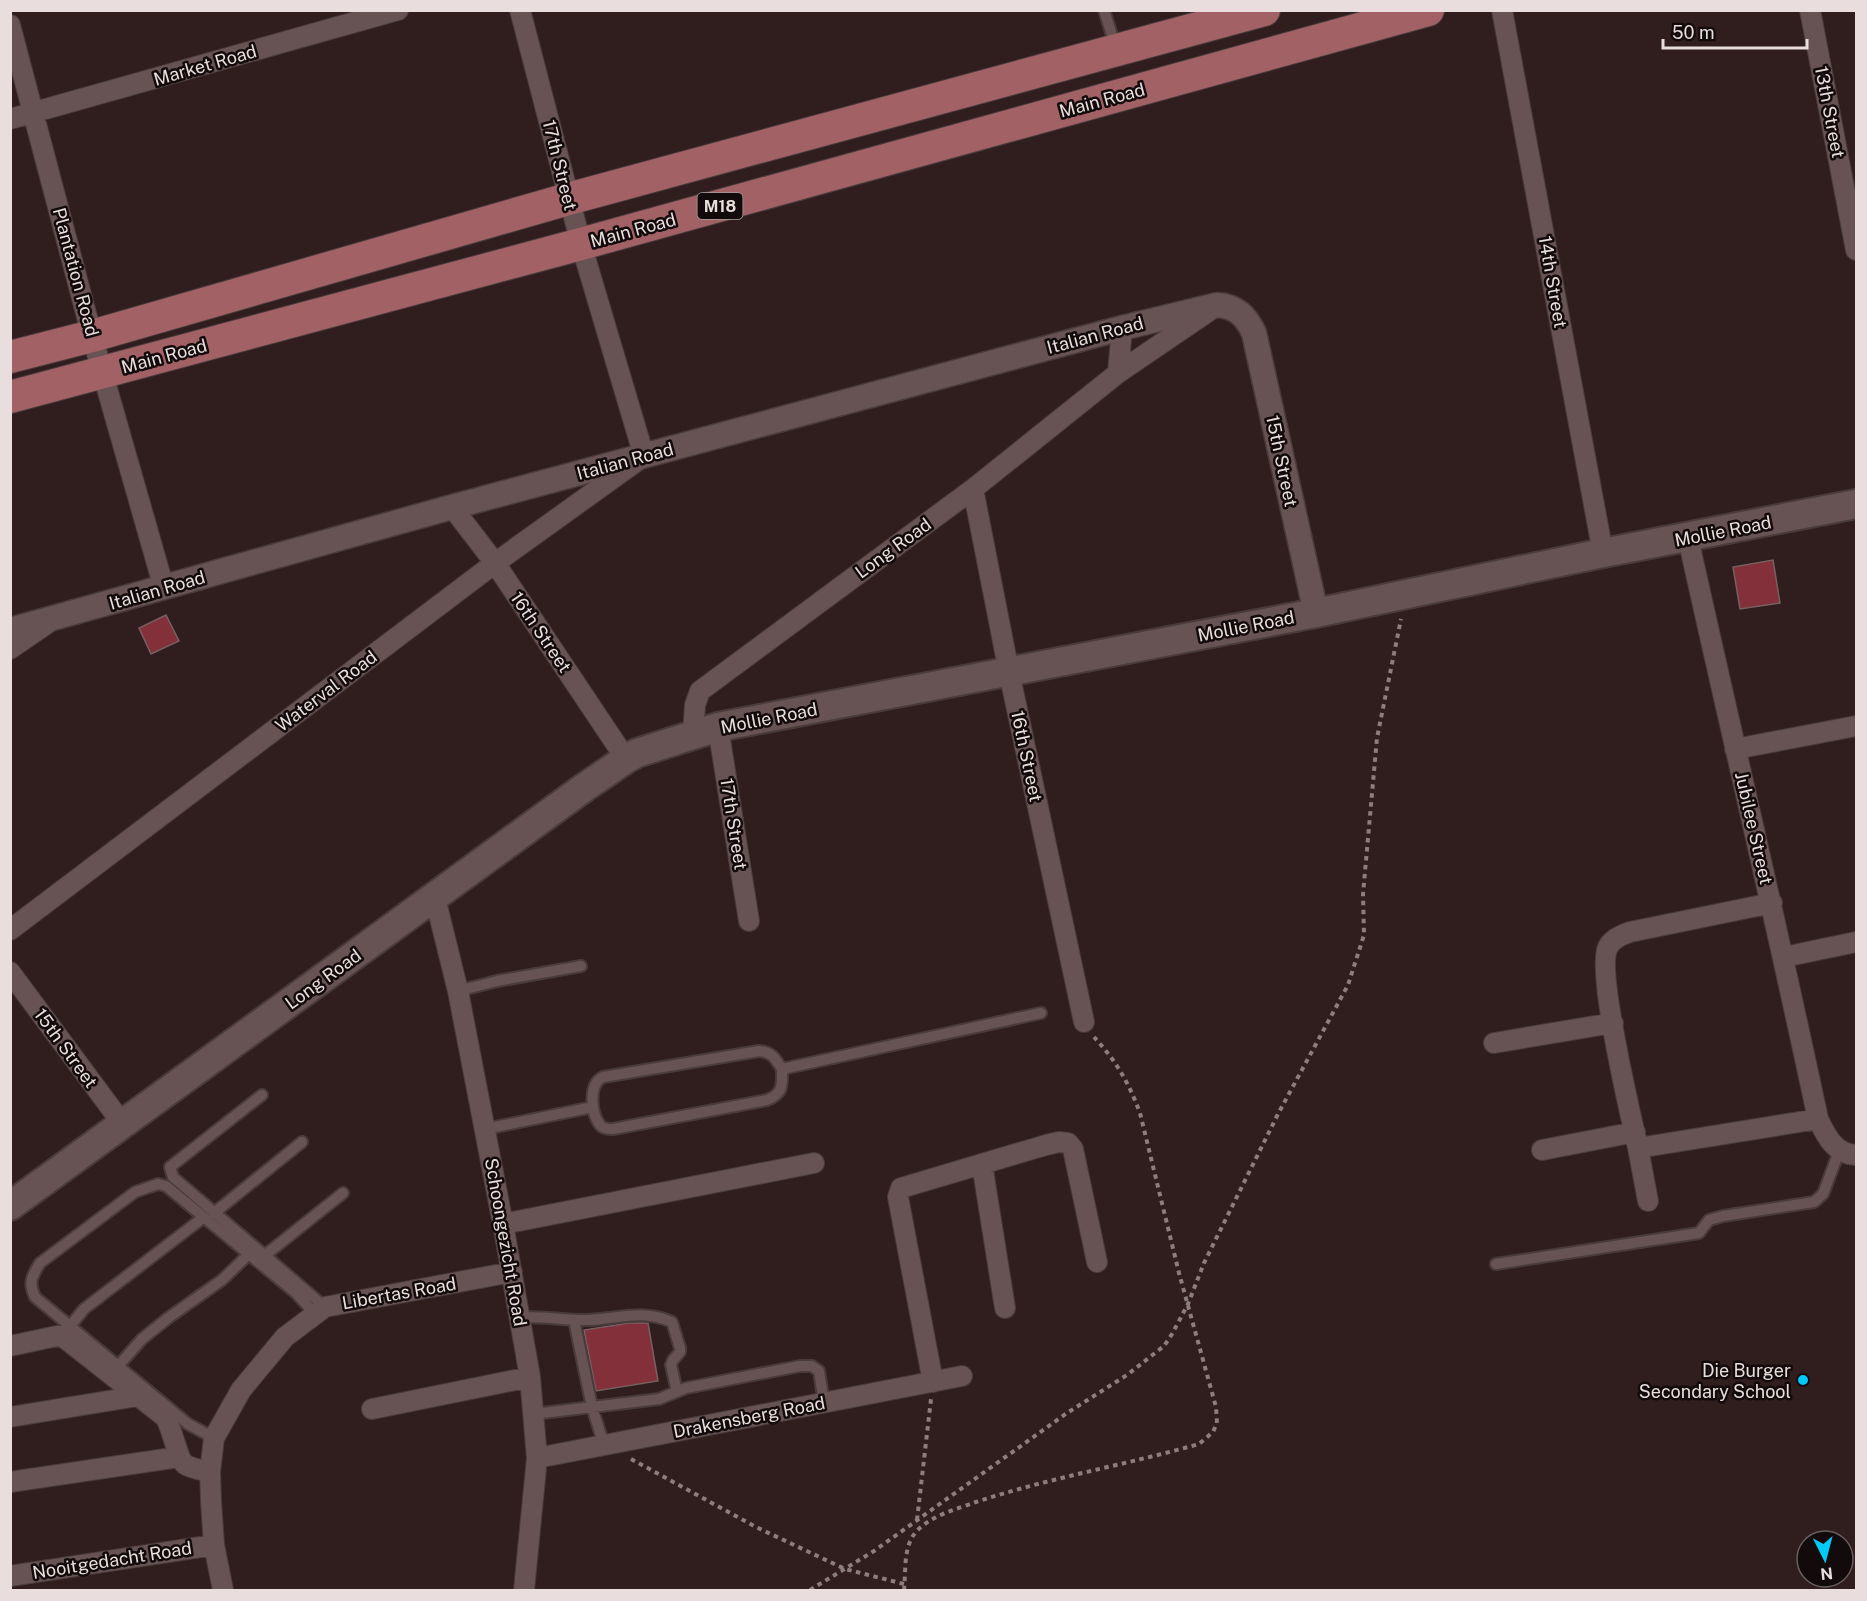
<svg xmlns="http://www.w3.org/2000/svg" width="1867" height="1601" viewBox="0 0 1867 1601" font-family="'Public Sans',sans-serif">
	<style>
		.building { fill: #83303a; stroke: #766161; stroke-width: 1.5 }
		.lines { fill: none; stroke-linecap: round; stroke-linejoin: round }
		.service-casing { stroke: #493b3c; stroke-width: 14 }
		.minor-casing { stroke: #493b3c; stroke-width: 22 }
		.tertiary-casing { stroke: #493b3c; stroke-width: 27 }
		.secondary-casing { stroke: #493b3c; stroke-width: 32 }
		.primary-casing { stroke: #493b3c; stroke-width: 34 }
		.path { stroke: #8c7d7e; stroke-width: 4; stroke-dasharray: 4.5 4.5; stroke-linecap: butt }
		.service { stroke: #685354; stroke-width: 10 }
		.minor { stroke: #685354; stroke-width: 20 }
		.tertiary { stroke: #685354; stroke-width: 24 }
		.secondary { stroke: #685354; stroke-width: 28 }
		.primary { stroke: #a26165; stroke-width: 32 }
		.poi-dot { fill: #00cbf8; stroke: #120a0b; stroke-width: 2 }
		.labels { text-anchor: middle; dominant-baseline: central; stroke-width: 5; stroke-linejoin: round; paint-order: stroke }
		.shield { fill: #120a0b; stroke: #a89e9e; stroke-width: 1.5 }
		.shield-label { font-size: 16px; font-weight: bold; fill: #e9dddd }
		.street-label { font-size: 18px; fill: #e9dddd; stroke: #120a0b }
		.poi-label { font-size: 18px; fill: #e9dddd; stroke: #120a0b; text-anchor: end }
	</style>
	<rect width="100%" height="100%" fill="#301e1f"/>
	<path class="building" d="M1773,560L1780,603L1740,609L1733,567Z
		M166,615L179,641L151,654L139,628Z
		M629,1323H648L658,1381L596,1391L584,1330Z"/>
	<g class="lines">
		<defs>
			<path id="service" d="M1104,10L1116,48
				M458,991L497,981L581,966
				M782,1069C782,1085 784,1093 767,1100L613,1129C609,1129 603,1129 600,1125C591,1113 588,1084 603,1077L759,1051C772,1052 775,1058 782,1069L1041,1013
				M262,1095L170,1167L173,1177L325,1307
				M485,1129L593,1107
				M214,1213L302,1142
				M264,1256L343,1193
				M1496,1264L1699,1233L1709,1220L1723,1216L1814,1202L1823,1194L1840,1149
				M520,1317C542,1316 563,1320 585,1320C617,1320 640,1308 672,1322L680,1348V1352L673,1360L671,1365L677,1392
				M574,1320L592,1407L604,1445
				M71,1325L84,1309L204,1217
				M119,1365L142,1339L168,1318L222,1280L249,1254
				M534,1414L659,1399L686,1388L800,1366H812L819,1371L824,1403
				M214,1438L188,1424L35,1297C28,1283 32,1276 40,1263L135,1192L158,1184L166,1186L296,1293L315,1314"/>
			<path id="minor" d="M1502,10L1603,553
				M1810,10L1856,250
				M10,25L92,336L164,588
				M10,119L398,10
				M1118,373L1122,328
				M973,489L1009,672L1084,1022
				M452,507L495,563L626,759
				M1688,538C1731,732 1777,925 1818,1119C1826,1136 1835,1154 1856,1155
				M10,649L48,623
				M718,727L749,921
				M693,735L695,705L700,691L973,489L1118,373L1212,309
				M1735,749L1856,726
				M435,898L458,991L503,1224L530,1377L537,1458L524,1590
				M10,930L495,563L644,456L581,244L520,10
				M1784,957L1856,942
				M10,972L122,1123
				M1494,1043L1613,1023
				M1638,1148C1631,1117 1596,969 1608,947C1612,939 1621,935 1630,932L1772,903
				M1542,1150L1635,1132
				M982,1164L1005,1308
				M1648,1201L1638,1148L1818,1119
				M503,1224L814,1163
				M10,1346L57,1336H62L165,1417C173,1429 177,1460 186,1465C193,1469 202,1470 210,1472
				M933,1382L898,1197L901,1188L1046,1145L1059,1142L1068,1143L1073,1149L1097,1262
				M372,1409L530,1377
				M10,1417L138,1396
				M537,1458L962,1376
				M10,1482L179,1457
				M10,1576L214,1545
				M223,1590L214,1545L211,1501L210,1472L214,1438L241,1390L285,1337L325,1307L512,1272"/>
			<path id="tertiary" d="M10,630L452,507L1122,328L1217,305C1236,306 1246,316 1254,333L1316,613"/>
			<path id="secondary" d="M10,1206L585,787L626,759L637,753L718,727L1316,613L1603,553L1856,504"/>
			<path id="primary" d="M10,357L92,336L568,199L1264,10
				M10,397L581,244L1428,10"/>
		</defs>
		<use href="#service" class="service-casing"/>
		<use href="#minor" class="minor-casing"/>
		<use href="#tertiary" class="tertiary-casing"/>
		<use href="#secondary" class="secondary-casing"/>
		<use href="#primary" class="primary-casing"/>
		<path class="path" d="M631,1459L756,1527L845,1569L904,1584
			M917,1520L931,1399
			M810,1590L874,1551L1067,1413L1127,1375L1164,1346L1172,1334L1188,1304L1204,1263L1278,1114L1348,985L1364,935L1363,894L1377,738L1401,619
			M904,1590C906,1572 903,1548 915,1533C929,1516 957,1509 976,1502C1049,1478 1125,1465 1199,1444L1213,1432L1217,1423L1216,1407L1179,1273L1140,1113C1128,1081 1116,1061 1094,1037"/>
		<use href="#service" class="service"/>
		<use href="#minor" class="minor"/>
		<use href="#tertiary" class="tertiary"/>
		<use href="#secondary" class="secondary"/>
		<use href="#primary" class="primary"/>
	</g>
	<circle class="poi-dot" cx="1803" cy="1380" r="6"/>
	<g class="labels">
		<rect class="shield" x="697.5" y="193" width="45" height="26" rx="4.5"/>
		<g class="shield-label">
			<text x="720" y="206">M18</text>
		</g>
		<g class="street-label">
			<text transform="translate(205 65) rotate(-16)">Market Road</text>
			<text transform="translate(1102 100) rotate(-15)">Main Road</text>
			<text transform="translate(1830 112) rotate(79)">13th Street</text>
			<text transform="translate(560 165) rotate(76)">17th Street</text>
			<text transform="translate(633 230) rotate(-15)">Main Road</text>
			<text transform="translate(76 272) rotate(75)">Plantation Road</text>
			<text transform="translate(1553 282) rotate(80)">14th Street</text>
			<text transform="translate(1095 335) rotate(-15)">Italian Road</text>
			<text transform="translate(164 356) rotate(-15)">Main Road</text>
			<text transform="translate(625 461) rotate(-15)">Italian Road</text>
			<text transform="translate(1282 461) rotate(78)">15th Street</text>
			<text transform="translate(1723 531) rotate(-11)">Mollie Road</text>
			<text transform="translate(893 548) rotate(-36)">Long Road</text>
			<text transform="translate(157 590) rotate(-16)">Italian Road</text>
			<text transform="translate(1246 626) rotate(-11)">Mollie Road</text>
			<text transform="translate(541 632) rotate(56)">16th Street</text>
			<text transform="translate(326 691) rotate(-37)">Waterval Road</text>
			<text transform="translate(769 718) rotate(-11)">Mollie Road</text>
			<text transform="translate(1027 756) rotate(78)">16th Street</text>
			<text transform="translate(734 824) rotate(81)">17th Street</text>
			<text transform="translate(1754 828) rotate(77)">Jubilee Street</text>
			<text transform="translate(323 979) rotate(-36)">Long Road</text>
			<text transform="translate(66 1048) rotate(54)">15th Street</text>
			<text transform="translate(506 1242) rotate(80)">Schoongezicht Road</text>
			<text transform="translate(399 1293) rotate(-10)">Libertas Road</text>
			<text transform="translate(749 1417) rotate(-11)">Drakensberg Road</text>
			<text transform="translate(112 1560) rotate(-9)">Nooitgedacht Road</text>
		</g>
		<g class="poi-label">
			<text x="1791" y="1370">Die Burger<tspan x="1791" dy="21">Secondary School</tspan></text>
		</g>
	</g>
	<rect width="1867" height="1601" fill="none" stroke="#e9dddd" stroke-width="24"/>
	<g transform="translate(1825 1559) rotate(174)"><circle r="28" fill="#120a0b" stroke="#685e5f" stroke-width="1.5"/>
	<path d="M0-4.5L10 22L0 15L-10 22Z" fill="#00cbf8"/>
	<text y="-9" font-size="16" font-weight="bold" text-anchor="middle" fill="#e9dddd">N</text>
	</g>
	<path d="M1663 39v9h144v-9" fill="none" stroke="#e9dddd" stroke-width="3"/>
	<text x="1672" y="39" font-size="18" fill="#e9dddd" stroke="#120a0b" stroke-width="4.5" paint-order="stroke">50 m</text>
</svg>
